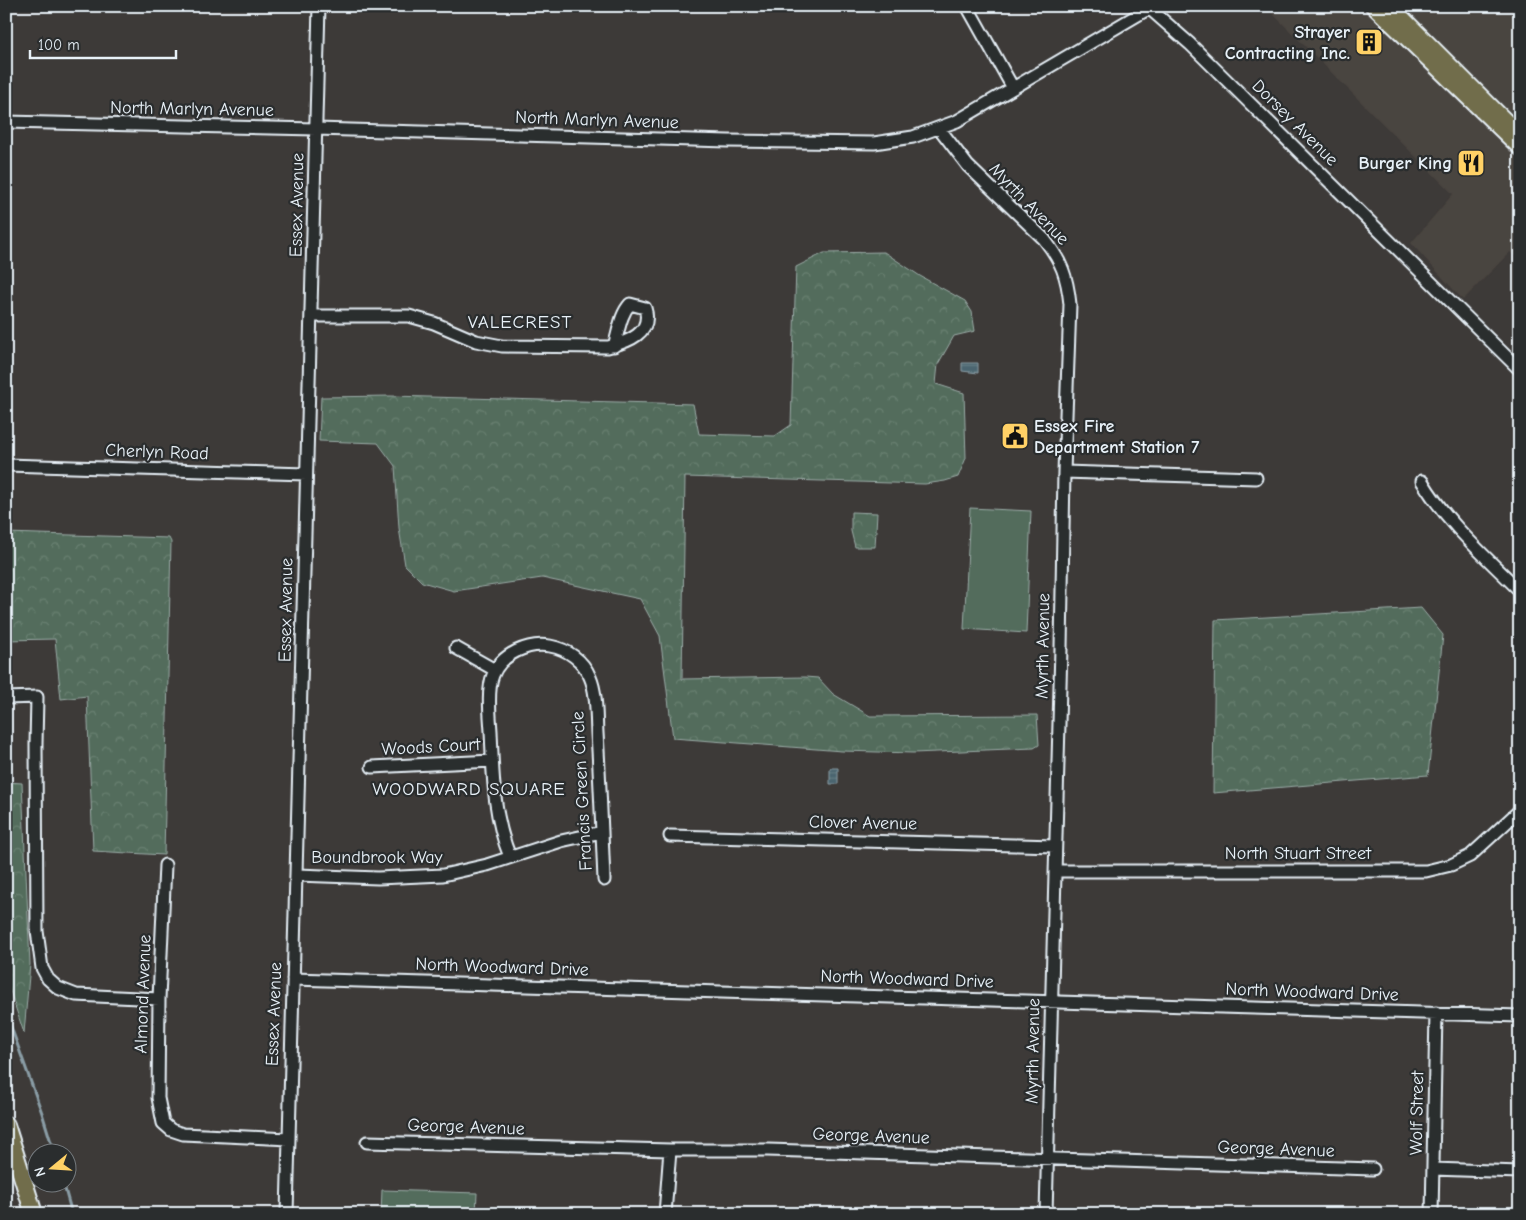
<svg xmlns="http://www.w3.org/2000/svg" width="1526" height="1220" viewBox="0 0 1526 1220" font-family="'Comic Neue',sans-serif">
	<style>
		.built { fill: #4a443f }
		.forest { fill: url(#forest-crowns); stroke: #9daeaa }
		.pitch { fill: #526c5b; stroke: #9daeaa }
		.water { fill: url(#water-rules); stroke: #8a9da6 }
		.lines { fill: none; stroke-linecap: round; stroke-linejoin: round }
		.stream { stroke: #8a9da6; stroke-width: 3 }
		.minor-casing { stroke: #e8f1f8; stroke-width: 15 }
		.major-casing { stroke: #e8f1f8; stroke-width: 18 }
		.highway-casing { stroke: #e8f1f8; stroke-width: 20 }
		.minor { stroke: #2a2d2e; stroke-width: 11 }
		.major { stroke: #716d4b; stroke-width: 14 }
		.highway { stroke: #716d4b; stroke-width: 16 }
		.labels { text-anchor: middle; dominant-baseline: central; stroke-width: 4.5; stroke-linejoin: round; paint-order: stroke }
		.poi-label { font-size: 18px; font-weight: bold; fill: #e8f1f8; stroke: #2a2d2e; text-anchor: end }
		.street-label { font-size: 18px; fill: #e8f1f8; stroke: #2a2d2e }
		.neighbourhood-label { font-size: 19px; letter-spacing: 1px; fill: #e8f1f8; stroke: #2a2d2e }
	</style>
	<defs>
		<pattern id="forest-crowns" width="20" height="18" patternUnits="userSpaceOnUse" patternTransform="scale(1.25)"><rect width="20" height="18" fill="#526c5b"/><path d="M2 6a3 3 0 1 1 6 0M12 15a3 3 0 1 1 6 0" fill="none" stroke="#6b8173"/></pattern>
		<pattern id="water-rules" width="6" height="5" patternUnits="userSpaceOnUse" patternTransform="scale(1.25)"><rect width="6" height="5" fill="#4b656f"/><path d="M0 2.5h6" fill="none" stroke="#657c84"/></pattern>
	</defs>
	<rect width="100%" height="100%" fill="#3d3a38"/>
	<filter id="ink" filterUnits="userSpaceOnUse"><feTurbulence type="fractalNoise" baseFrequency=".02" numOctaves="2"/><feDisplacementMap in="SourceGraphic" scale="10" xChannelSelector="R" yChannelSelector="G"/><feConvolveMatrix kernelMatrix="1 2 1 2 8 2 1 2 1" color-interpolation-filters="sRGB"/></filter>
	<g filter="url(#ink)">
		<path class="built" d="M1265,6H1508L1520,17V260L1510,252L1463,300L1411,243L1453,194Z"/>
		<path class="forest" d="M884,252L920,276L965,301L972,312L975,331L954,336L938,364L936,384L964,393L966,458L958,477L945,481L925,484L685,477L682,679L805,677L818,678L833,694L870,716L1037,715L1039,745L1034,748L913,753L842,751L673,738L660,636L640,599L542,578L454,591L422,582L405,565L399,528L395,466L378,443L319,441L321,397L391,396L693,404L699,434L775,436L791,425L796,267L824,253Z
			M851,512L877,513L875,547H855L851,531Z
			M6,533L169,538L171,542L164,855L93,851L87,696L61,699L55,639L6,640Z
			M1421,608L1443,635L1428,775L1213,793L1215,620Z
			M6,782L22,783L30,964L24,1033L6,979Z"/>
		<path class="pitch" d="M970,508L1031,511L1026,633L964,629Z
			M382,1190L477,1193L476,1214H381Z"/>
		<path class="water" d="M962,363H978V373L962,371Z
			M830,768H838V784H830Z"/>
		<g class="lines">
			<path class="stream" d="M6,1013L42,1113L54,1152
				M63,1182L72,1214"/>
			<defs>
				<path id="minor" d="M967,6L1013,88
					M1149,8L1190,44L1520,370
					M6,122L316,129L728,141L874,143L913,137L957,121L1153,6
					M939,128L968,166L1044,239C1062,262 1067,276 1070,304L1064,472L1061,648L1046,1214
					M312,316H409L434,323L476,341L502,346L608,347C628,342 653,333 645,308L630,304C620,315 619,331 614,346
					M6,465L306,474
					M1064,472L1256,478
					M1422,481C1448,524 1485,556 1520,591
					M456,648L495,670
					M6,698L37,697L36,744L37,931L42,968L48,979L58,988L76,995L159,999
					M372,767L492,761
					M670,836L1055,846
					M510,857C493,815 493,776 491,731C490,716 487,689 493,675C501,654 529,642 550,646C567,649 583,660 590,677C597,693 596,715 597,733C600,782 602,831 604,880
					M165,865L159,999L158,1098L163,1123L171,1130L183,1134L289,1139
					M1055,871H1426L1451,865L1470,856L1520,810
					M297,875L378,878L443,875L487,865L561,841L602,832
					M293,979L1520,1016
					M367,1142L670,1150H768L1373,1169
					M1433,1169L1520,1172
					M287,1214L319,6
					M665,1214L670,1150
					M1432,1214L1436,1013"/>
				<path id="major" d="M1373,6L1520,148
					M1391,6L1520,135"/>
				<path id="highway" d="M6,1125L34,1214"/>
			</defs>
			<use href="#minor" class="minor-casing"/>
			<use href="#major" class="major-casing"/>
			<use href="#highway" class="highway-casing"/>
			<use href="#minor" class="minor"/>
			<use href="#major" class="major"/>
			<use href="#highway" class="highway"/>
		</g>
	</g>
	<defs>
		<symbol id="building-square" viewBox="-11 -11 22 22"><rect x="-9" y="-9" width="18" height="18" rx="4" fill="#ffd166" stroke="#2a2d2e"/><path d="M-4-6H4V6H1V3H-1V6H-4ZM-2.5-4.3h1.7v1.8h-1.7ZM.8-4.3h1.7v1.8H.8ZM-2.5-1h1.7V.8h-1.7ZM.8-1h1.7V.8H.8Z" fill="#111"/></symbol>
		<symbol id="restaurant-square" viewBox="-11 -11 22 22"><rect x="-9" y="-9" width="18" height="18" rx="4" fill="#ffd166" stroke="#2a2d2e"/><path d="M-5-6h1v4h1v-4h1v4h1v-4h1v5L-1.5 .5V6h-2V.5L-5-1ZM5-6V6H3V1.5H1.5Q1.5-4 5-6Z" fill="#111"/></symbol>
		<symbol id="civic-square" viewBox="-11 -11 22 22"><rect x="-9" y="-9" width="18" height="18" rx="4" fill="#ffd166" stroke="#2a2d2e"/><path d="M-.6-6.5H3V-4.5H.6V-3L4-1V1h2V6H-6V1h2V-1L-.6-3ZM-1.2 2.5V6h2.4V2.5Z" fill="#111"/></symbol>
	</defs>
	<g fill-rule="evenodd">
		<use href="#building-square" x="1353" y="26" width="32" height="32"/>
		<use href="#restaurant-square" x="1455" y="147" width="32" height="32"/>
		<use href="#civic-square" x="999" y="420" width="32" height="32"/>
	</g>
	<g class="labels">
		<g class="poi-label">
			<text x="1350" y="32">Strayer<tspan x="1350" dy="21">Contracting Inc.</tspan></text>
			<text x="1452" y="163">Burger King</text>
			<text x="1034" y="426" text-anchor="start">Essex Fire<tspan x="1034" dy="21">Department Station 7</tspan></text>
		</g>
		<g class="street-label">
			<text transform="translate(192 109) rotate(1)">North Marlyn Avenue</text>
			<text transform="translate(597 120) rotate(2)">North Marlyn Avenue</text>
			<text transform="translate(1295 123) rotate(45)">Dorsey Avenue</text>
			<text transform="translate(1029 204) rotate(46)">Myrth Avenue</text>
			<text transform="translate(297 205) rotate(-89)">Essex Avenue</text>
			<text transform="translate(157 452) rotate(2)">Cherlyn Road</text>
			<text transform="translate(286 610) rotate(-89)">Essex Avenue</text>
			<text transform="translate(1043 646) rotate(-89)">Myrth Avenue</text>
			<text transform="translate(431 747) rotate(-3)">Woods Court</text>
			<text transform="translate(582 791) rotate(-93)">Francis Green Circle</text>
			<text transform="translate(863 823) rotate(1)">Clover Avenue</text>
			<text x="1298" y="853">North Stuart Street</text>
			<text x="377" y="857">Boundbrook Way</text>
			<text transform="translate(502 967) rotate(2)">North Woodward Drive</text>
			<text transform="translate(907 979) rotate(2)">North Woodward Drive</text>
			<text transform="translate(1312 992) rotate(2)">North Woodward Drive</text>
			<text transform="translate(143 994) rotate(-88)">Almond Avenue</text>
			<text transform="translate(274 1014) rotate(-88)">Essex Avenue</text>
			<text transform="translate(1033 1051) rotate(-89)">Myrth Avenue</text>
			<text transform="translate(1417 1113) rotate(-89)">Wolf Street</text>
			<text transform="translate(466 1127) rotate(2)">George Avenue</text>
			<text transform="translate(871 1136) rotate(2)">George Avenue</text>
			<text transform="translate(1276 1149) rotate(2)">George Avenue</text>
		</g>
		<g class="neighbourhood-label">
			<text x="520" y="322">VALECREST</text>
			<text x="469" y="789">WOODWARD SQUARE</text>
		</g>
	</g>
	<rect width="1526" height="1220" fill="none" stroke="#2a2d2e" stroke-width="25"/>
	<rect x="12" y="12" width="1501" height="1195" fill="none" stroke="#e8f1f8" stroke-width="2" filter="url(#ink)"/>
	<g transform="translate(52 1168) rotate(252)"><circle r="24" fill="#2a2d2e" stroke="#767b7f"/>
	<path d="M0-4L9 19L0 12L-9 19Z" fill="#ffd166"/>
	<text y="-8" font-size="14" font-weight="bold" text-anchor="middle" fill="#e8f1f8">N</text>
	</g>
	<path d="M30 50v8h146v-8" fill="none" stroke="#e8f1f8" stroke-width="2.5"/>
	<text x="38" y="50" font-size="15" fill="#e8f1f8" stroke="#2a2d2e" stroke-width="4" paint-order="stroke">100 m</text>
</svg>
